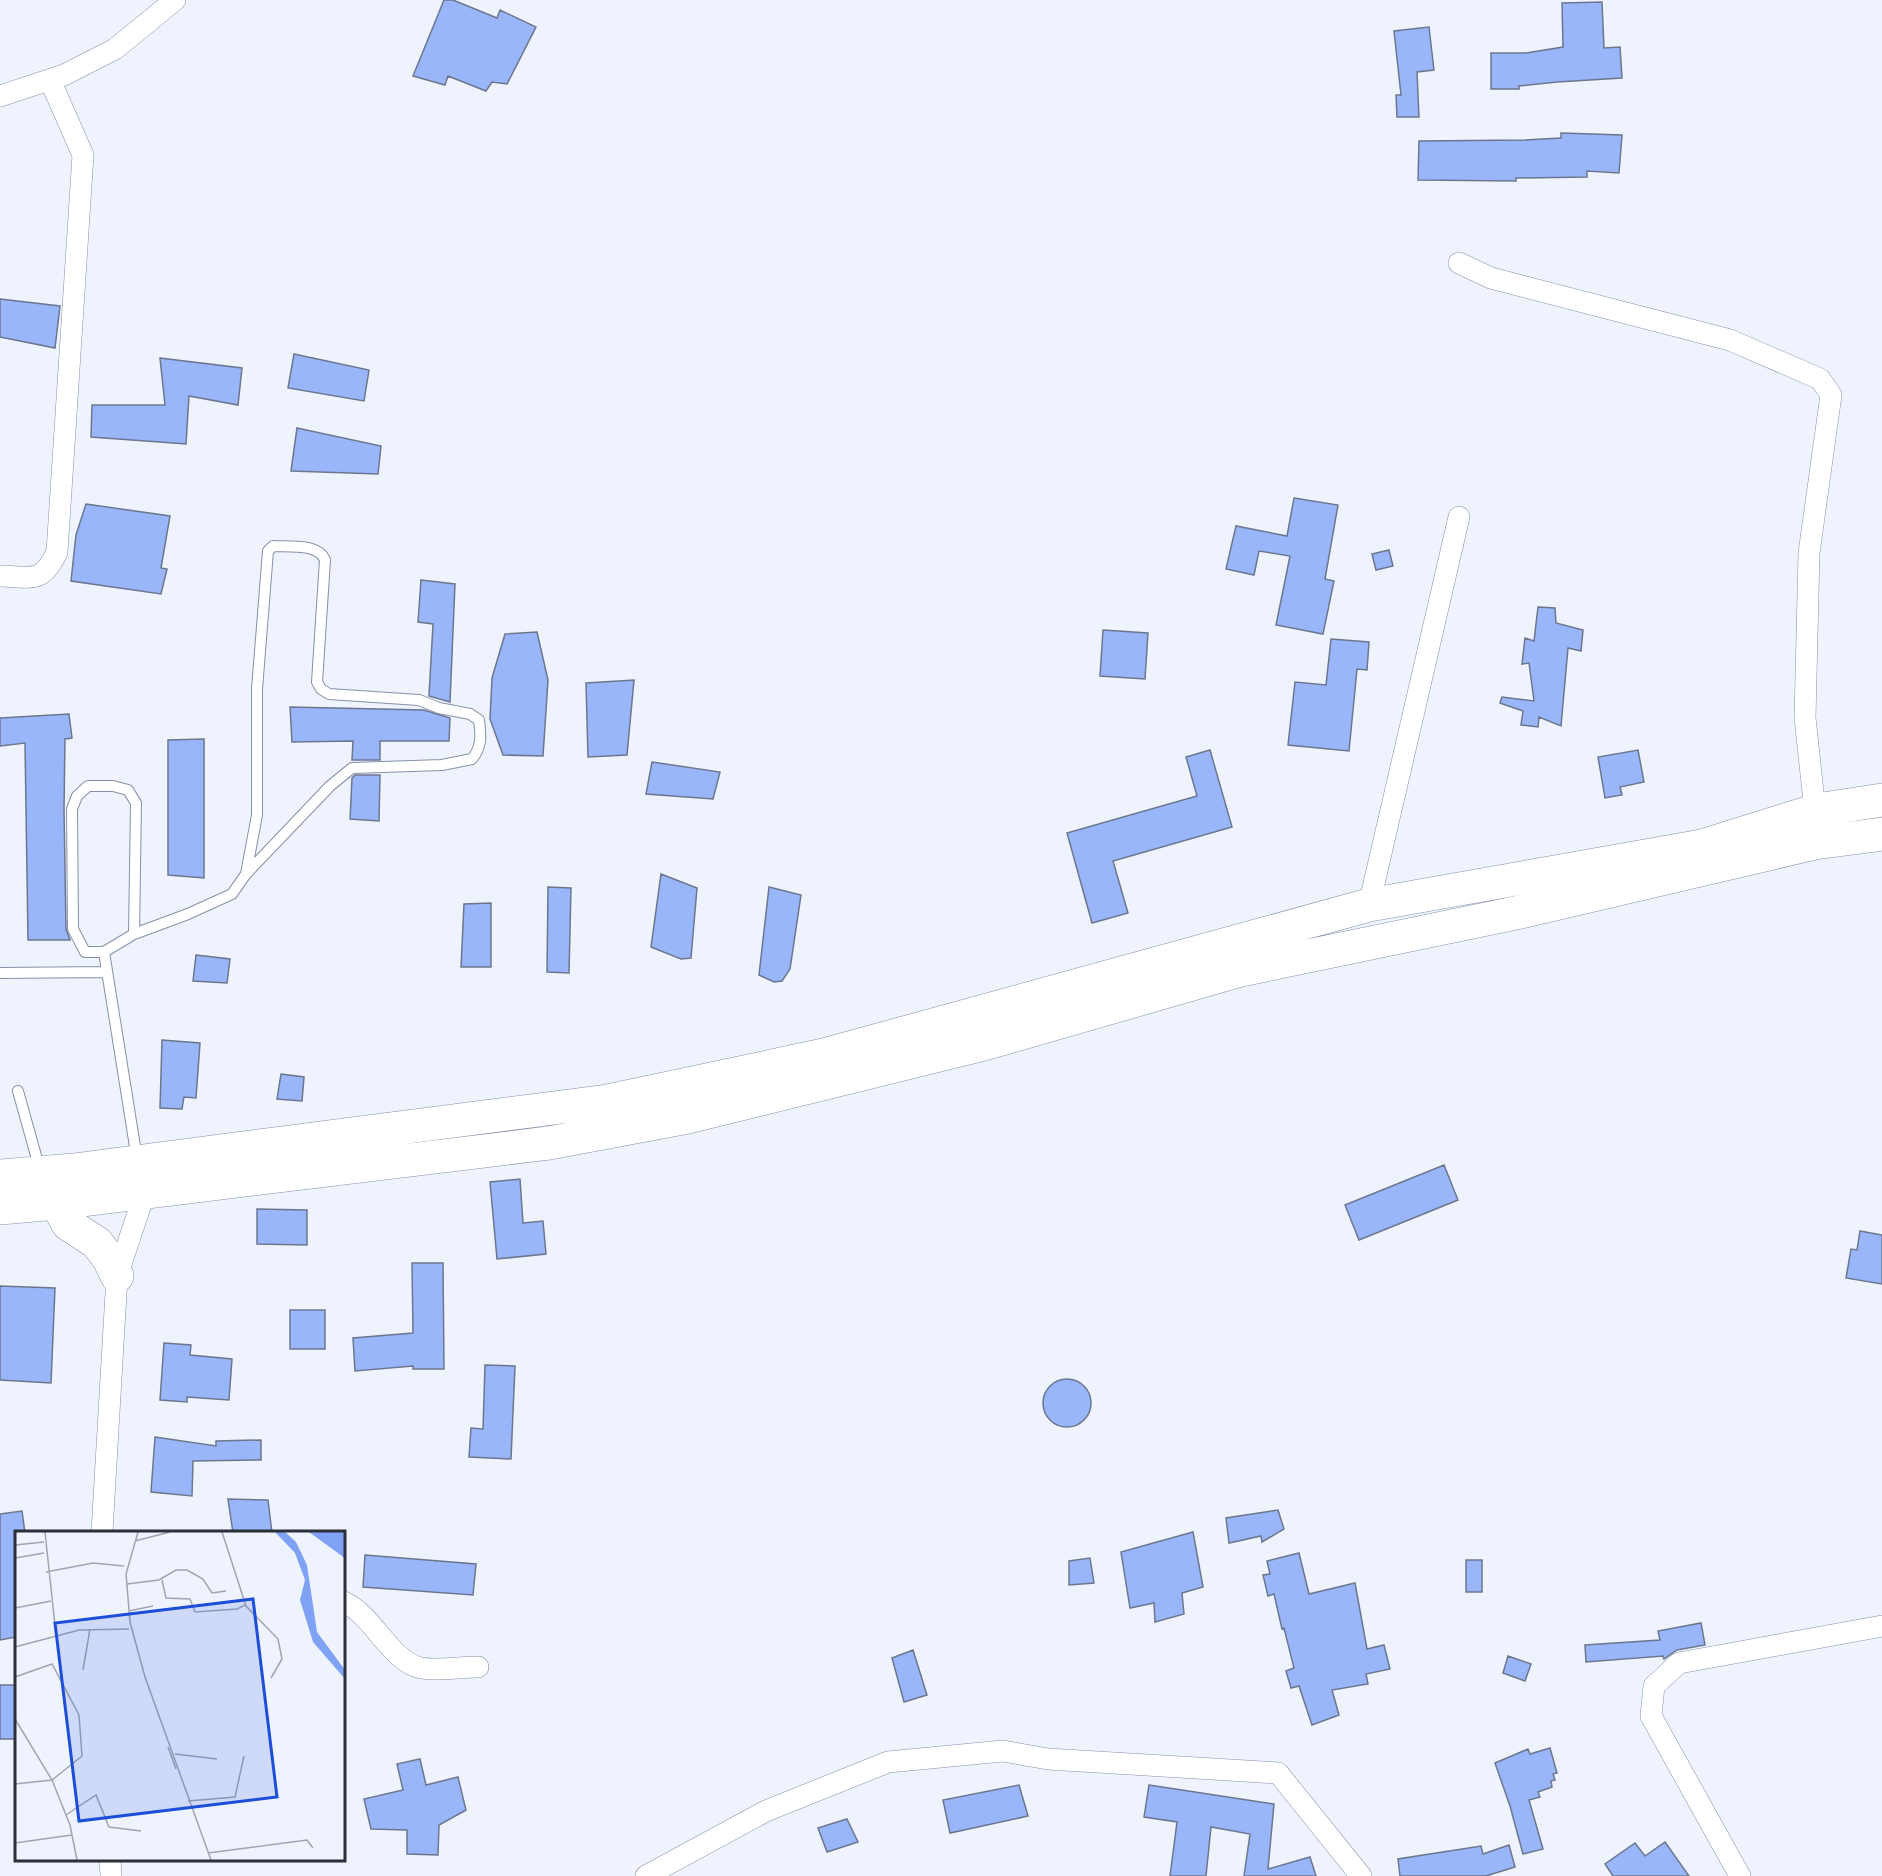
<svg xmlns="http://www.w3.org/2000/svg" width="1882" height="1876" viewBox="0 0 1882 1876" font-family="Signika,sans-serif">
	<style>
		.building { fill: #99b6fa; stroke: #6c778f; stroke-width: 1.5 }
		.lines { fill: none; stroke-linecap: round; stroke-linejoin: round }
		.lane-casing { stroke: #8591a9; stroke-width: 12 }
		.street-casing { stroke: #8591a9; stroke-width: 22 }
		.primary-casing { stroke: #8591a9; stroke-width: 34 }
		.lane { stroke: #fff; stroke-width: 10 }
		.street { stroke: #fff; stroke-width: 21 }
		.primary { stroke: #fff; stroke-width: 33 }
		.inset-road { fill: none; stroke: #a0a5af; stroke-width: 1.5 }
		.view { fill: #1d4ed8; fill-opacity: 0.15; stroke: #1d4ed8; stroke-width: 3 }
		.inset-edge { fill: none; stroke: #2a2f39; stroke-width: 3 }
	</style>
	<rect width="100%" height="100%" fill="#eef3fe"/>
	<path class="building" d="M444,0H453L497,18L500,10L536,27L507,84L492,82L486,91L448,76L445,85L413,76Z
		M1602,2L1604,48L1620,47L1622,78L1557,82L1519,86V89H1491V53H1526L1563,47L1562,3Z
		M1429,27L1434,70L1417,72L1419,117H1397L1396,95H1401L1394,31Z
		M1561,133L1622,135L1619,173L1587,171V177L1516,178V181L1418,180L1419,141L1525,140L1561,138Z
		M0,299L60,306L55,348L0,337Z
		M294,354L369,370L364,401L288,388Z
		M160,358L242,368L238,405L189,396L186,444L91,437L92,405H165Z
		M297,428L381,446L378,474L291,471Z
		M1294,498L1338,505L1325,579L1334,581L1323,634L1276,625L1290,556L1259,551L1254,575L1226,569L1236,526L1287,536Z
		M86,504L170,516L161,568L167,569L161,594L71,581L76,535Z
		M1389,550L1393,566L1376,570L1372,554Z
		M421,580L455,584L450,702L429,696L433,624L418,622Z
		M1538,607L1555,608L1556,623L1583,630L1581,651L1568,648L1561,726L1539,717L1538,727L1521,725L1523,711L1500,703L1502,697L1534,701L1529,663L1522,664L1525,638L1534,641Z
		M1103,630L1148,633L1145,679L1100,676Z
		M537,632L548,680L543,756L503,755L490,719L492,678L505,634Z
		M1331,639L1369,642L1367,670L1357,669L1349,751L1288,745L1295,682L1326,685Z
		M634,680L627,755L588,757L586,683Z
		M290,707L424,710L450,718L449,741H380V760H352L353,741L292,742Z
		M69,714L72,738L65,739L64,809L66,929L70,940H28L25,743L0,746V718Z
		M204,739V878L168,875V740Z
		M1210,750L1232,827L1113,861L1128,913L1092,923L1067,833L1197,796L1186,757Z
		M1638,750L1644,782L1620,787L1622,795L1605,798L1598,757Z
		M652,762L720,772L713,799L646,794Z
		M355,775H380L379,821L350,819L352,778Z
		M661,874L697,888L691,958L681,959L651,947Z
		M548,887L571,888L569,973L547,972Z
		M769,887L801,895L790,969L782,981L774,982L759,975Z
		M491,903V967H461L464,904Z
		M196,955L230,959L227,983L193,981Z
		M162,1040L200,1043L196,1098L184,1097L182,1109L160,1108Z
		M281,1074L304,1077L302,1101L277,1099Z
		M1444,1165L1458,1200L1359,1240L1345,1205Z
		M520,1179L523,1223L543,1221L546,1254L497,1259L490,1182Z
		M257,1209L307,1210V1245L257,1244Z
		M1860,1231L1882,1235V1284L1846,1278L1851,1249L1857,1250Z
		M412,1263H443L444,1369H413V1366L355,1371L353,1338L413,1333Z
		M0,1286L55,1288L51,1383L0,1380Z
		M290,1310H325V1349H290Z
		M164,1343L191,1345L190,1355L232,1359L229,1400L187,1397V1402L160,1400Z
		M485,1365L515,1366L511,1459L469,1457L471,1428L483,1429Z
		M1043 1403a24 24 0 1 1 48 0a24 24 0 1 1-48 0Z
		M155,1437L216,1446V1441L261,1440V1460L193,1461L192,1496L151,1492Z
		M228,1499L268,1500L272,1533H233Z
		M1278,1510L1284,1529L1262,1542L1261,1536L1229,1543L1226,1518Z
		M22,1511L25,1533H16V1637L0,1640V1514Z
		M1193,1532L1203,1587L1182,1593L1184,1614L1155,1622L1154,1603L1130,1608L1121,1552Z
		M1299,1553L1309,1594L1355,1583L1367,1649L1384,1645L1390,1669L1366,1674L1368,1684L1332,1690L1339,1715L1312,1725L1299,1686L1291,1688L1286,1671L1294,1668L1284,1628L1282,1629L1274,1594L1268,1596L1263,1575L1270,1574L1267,1561Z
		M365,1555L476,1564L473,1595L363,1587Z
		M1090,1558L1094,1583L1069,1585V1561Z
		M1466,1560H1482V1592H1466Z
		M1701,1623L1705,1645L1677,1650L1664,1659L1663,1656L1586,1662L1585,1645L1660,1640L1658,1631Z
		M913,1650L927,1695L904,1702L892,1658Z
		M1508,1656L1531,1664L1525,1681L1503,1673Z
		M0,1685H16V1739H0Z
		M1550,1748L1557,1773L1553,1774L1555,1780L1551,1781L1552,1787L1538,1792L1540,1797L1529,1800L1543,1849L1523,1854L1510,1806L1495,1763L1528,1749L1530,1754Z
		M420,1759L426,1785L458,1777L466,1810L439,1825L438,1855L407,1854V1830L371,1829L364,1799L403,1790L397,1764Z
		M1019,1785L1028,1816L950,1833L943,1800Z
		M1149,1785L1274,1804L1268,1869L1310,1857L1316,1876H1244L1250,1834L1211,1827L1206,1876H1170L1177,1822L1144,1817Z
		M847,1819L858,1842L827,1852L818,1828Z
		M1665,1842L1689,1876H1613L1605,1864L1635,1843L1645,1856Z
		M1509,1845L1515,1867L1486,1876H1400L1398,1859L1481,1846L1483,1854Z"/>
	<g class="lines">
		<defs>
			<path id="lane" d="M134,934L136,803L128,790L113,786H88L77,796L72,809L73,929L85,952H104L134,934L188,914L232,894L246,874L330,786L352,768L442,765L472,759C482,747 481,735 479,720L470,714L439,708L419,700L329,694L321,689L317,682L325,560C318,543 289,547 273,546L268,551L257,689V815L246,874
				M104,952L137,1159
				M0,973L105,972
				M18,1091L40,1170"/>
			<path id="street" d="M0,96L64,75L115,49L175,0
				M1459,263L1491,278L1730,340L1820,379L1831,395L1809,553L1805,718L1816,820
				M0,576C32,577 42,584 57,552L83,155L50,80
				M1369,905L1459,517
				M102,1532L117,1276L145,1192
				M344,1602C373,1615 391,1662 421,1668C439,1671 460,1667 478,1667
				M110,1860L111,1876
				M646,1876L766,1811L888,1762L1003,1751L1048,1759L1278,1773L1361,1876
				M1740,1876L1651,1716L1654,1686L1679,1663L1882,1626"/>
			<path id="primary" d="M0,1176L74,1170L608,1101L824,1055L1369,905L1702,846L1817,810L1882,800
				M57,1203L68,1224L97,1243L109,1259L117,1276
				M0,1208L57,1203L549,1143L688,1117L984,1044L1241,970L1525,911L1815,843L1882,834"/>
		</defs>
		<use href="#lane" class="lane-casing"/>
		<use href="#street" class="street-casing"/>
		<use href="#primary" class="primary-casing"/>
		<use href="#lane" class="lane"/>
		<use href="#street" class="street"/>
		<use href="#primary" class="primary"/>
	</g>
	<g transform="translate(15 1531)">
		<rect width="330" height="330" fill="#eef3fe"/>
		<path d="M260,1H270L281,11L292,34L302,101L330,139V148L298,111L285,69L290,49L280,22ZM294,1H330V28L327,25Z" fill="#7fa2f5"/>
		<path class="inset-road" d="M30,1L41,104M123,1L111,43L115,91L130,146L196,329M207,1L231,75L263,108L267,128L256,147M120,10L155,1M0,14L29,11M0,27L29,22M31,41L78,32L109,35M147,49L151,67L175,68L180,81L222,78L230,74M112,53L144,49L161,39H172L188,48L197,62L211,60M0,77L36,70M114,80L138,75M0,116L64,99L114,98M68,139L75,98M0,146L37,133L64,184L67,225L37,249L0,253M0,188L37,249L55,294L62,329M153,216L161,238M160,223L202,228M173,270L220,266L229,225M51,284L81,264L94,296L126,300M0,312L57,304M193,322L292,309L298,317"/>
		<path class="view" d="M238,68L262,266L64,290L40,92Z"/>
		<rect width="330" height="330" class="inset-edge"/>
	</g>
</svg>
